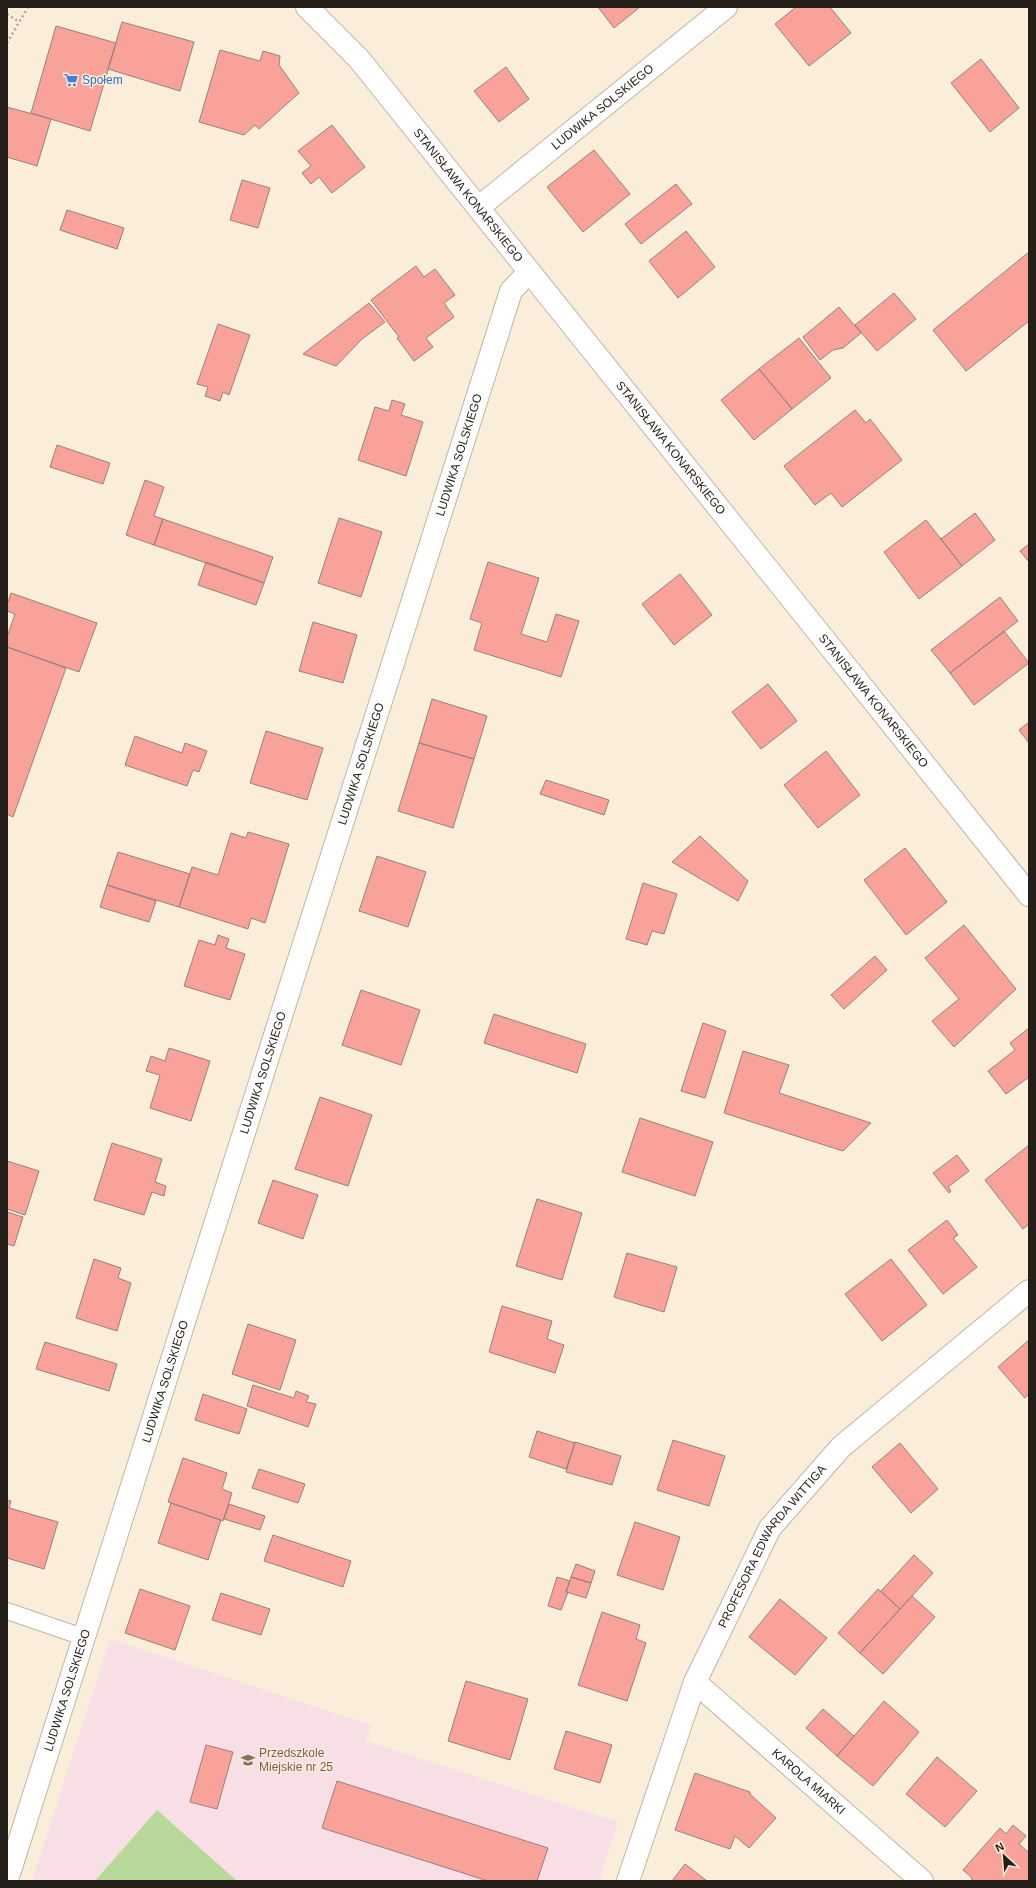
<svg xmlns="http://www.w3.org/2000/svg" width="1036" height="1888" viewBox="0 0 1036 1888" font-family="Helvetica,sans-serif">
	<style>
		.education { fill: #f8dee5 }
		.green { fill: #b7d898 }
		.building { fill: #f9a299; stroke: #97807d }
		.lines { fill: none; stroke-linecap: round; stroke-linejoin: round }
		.lane-casing { stroke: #c1b5a3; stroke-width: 18 }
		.street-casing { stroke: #c1b5a3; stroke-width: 24 }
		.path { stroke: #b2a899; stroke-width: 2.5; stroke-dasharray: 2 3; stroke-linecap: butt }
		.lane { stroke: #fff; stroke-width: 16 }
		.street { stroke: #fff; stroke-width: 22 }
		.labels { text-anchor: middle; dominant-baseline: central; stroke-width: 3; stroke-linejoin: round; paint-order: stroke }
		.shop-label { font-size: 12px; fill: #366cbe; stroke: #faeedb; text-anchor: start }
		.street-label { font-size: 12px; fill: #241f18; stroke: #faeedb }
		.education-label { font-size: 12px; fill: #785e54; stroke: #faeedb; text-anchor: start }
	</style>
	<rect width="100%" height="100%" fill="#faeedb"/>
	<path class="education" d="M110,1639L371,1725L366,1741L618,1822L599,1881H32Z"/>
	<path class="green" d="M157,1810L237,1881H95Z"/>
	<path class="building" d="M598,7H640L614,28Z
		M796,7H830L851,33L809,66L775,24Z
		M122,22L194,42L180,91L108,69Z
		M56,26L116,43L90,131L31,113Z
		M220,50L260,61L263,51L280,56L279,65L299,93L259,129L255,125L244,135L199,122Z
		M981,59L1019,108L990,132L951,83Z
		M506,67L529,99L499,122L474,91Z
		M7,107L51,119L37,166L7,157Z
		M332,125L365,167L332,193L319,177L311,184L302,173L311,166L298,151Z
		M594,150L630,194L583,232L547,187Z
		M242,180L270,188L258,228L230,220Z
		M676,184L692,204L641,244L625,224Z
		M67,210L124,228L117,249L60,230Z
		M686,231L715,267L678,298L649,261Z
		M1029,252V321L966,371L933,330Z
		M416,266L424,277L435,269L455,295L444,303L454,317L426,338L433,347L414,361L397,338L399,337L371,300Z
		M894,293L916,319L877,351L855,325Z
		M369,303L385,322L362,339L336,366L303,354Z
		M839,307L861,333L843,348L833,350L820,360L803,337Z
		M218,324L250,335L229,395L223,392L220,401L205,396L208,387L197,384Z
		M799,338L831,378L792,409L759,369Z
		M759,369L792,409L754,440L721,400Z
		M392,400L405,404L401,415L423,422L406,476L358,460L375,407L389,411Z
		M855,410L866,423L870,419L902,460L842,507L831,493L815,505L784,466Z
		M57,445L110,463L103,484L50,467Z
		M145,480L164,487L154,516L163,519L154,545L126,535Z
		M975,513L995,540L962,566L941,539Z
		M339,518L382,532L361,597L318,583Z
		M163,519L273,557L264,583L154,545Z
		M926,520L962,566L919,599L884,552Z
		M1029,544V562L1020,551Z
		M206,562L264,583L256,605L198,585Z
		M488,562L539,578L521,634L547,642L556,614L579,621L561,677L474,650L482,623L470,619Z
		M680,574L712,615L674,645L642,604Z
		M11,593L97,623L79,672L7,647V637L15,614L7,611V605Z
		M1000,597L1018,621L950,673L931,650Z
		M313,622L357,635L343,683L299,671Z
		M1004,631L1029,663L974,705L950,673Z
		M7,647L66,668L13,817L7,814Z
		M768,684L797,721L761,749L732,712Z
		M432,699L487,716L474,759L419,743Z
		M1029,722V743L1019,730Z
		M266,731L323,748L307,800L250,783Z
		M135,736L182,753L185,743L207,751L199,772L193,770L187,786L125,765Z
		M419,743L474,759L453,828L398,811Z
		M826,751L860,795L818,828L784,785Z
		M546,780L609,800L604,815L540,794Z
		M248,832L289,844L265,923L251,918L248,929L179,907L192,867L218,875L231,833L246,838Z
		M700,836L748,881L738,901L672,862Z
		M905,848L947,902L906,935L864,880Z
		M118,852L190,874L179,907L107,885Z
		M377,856L426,872L408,927L359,911Z
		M643,883L677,894L664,934L652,931L647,945L626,939Z
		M107,885L156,901L149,922L100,907Z
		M964,925L1016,989L954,1047L932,1021L959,999L925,958Z
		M218,935L229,939L226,948L245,954L230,1000L184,986L199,940L215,945Z
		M875,956L887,970L844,1009L831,995Z
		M361,990L420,1010L401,1065L342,1045Z
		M494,1014L586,1044L577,1073L484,1043Z
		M703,1023L726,1031L705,1098L681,1091Z
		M1029,1028V1077L1006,1094L988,1071L1015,1050L1010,1043Z
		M169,1048L210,1061L191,1121L150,1108L160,1075L146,1071L151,1056L165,1061Z
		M743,1051L789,1065L779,1093L871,1123L843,1151L724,1113Z
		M320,1097L372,1115L348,1186L295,1169Z
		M640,1118L713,1142L695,1196L622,1172Z
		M112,1143L162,1159L155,1182L166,1186L164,1196L152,1192L144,1215L94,1200Z
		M1029,1145V1224L1023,1229L985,1180Z
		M957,1155L969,1171L948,1187L951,1191L949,1193L933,1173Z
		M7,1161L39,1171L25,1215L7,1209Z
		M273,1180L318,1195L303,1239L258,1223Z
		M537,1199L582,1213L562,1280L516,1266Z
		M7,1212L23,1217L14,1246L7,1244Z
		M947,1220L958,1235L953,1238L977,1267L943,1294L908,1250Z
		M627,1253L677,1267L664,1312L614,1297Z
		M94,1259L121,1268L118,1278L131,1283L117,1331L76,1318Z
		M891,1259L927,1305L882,1341L845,1294Z
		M502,1306L552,1321L547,1339L564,1345L555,1373L489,1352Z
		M248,1324L296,1340L280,1390L232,1374Z
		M1029,1340V1394L1025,1398L998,1367Z
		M45,1342L117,1364L109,1391L36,1369Z
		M253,1385L294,1398L296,1391L309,1396L306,1402L316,1404L308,1427L247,1406Z
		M203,1394L247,1409L239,1434L195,1420Z
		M537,1431L575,1443L566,1469L529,1457Z
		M673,1440L725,1456L709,1506L657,1490Z
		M575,1442L621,1456L612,1485L566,1472Z
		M900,1443L938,1489L911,1513L872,1467Z
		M183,1458L227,1473L222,1489L232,1493L223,1521L168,1502Z
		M259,1469L305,1484L298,1503L252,1488Z
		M7,1500L11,1501L9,1508L58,1522L44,1569L7,1558Z
		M171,1503L221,1520L208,1560L158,1543Z
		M229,1504L265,1516L260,1530L224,1519Z
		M635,1522L680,1537L663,1590L617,1575Z
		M273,1535L351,1561L343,1587L264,1561Z
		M914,1555L933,1573L900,1609L881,1591Z
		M576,1564L595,1571L591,1583L571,1577Z
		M557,1577L570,1581L566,1592H568L561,1610L548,1606Z
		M571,1577L591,1583L586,1598L566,1592Z
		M140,1589L190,1606L175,1650L125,1633Z
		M878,1589L900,1609L860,1653L838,1633Z
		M221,1593L270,1609L261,1635L212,1620Z
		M912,1596L935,1617L883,1674L860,1653Z
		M780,1599L827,1638L795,1675L749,1637Z
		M602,1612L640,1625L636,1639L646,1643L627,1701L578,1685Z
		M466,1681L528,1699L510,1760L448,1741Z
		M884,1701L919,1732L873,1786L837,1756Z
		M823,1709L854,1736L837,1756L806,1728Z
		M566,1731L612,1745L600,1783L554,1769Z
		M206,1745L233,1752L217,1809L190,1802Z
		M937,1757L977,1791L945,1827L906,1794Z
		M695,1773L750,1792V1794L776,1818L749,1848L735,1836L730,1849L675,1830Z
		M337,1781L548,1848L537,1881H488L322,1828Z
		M1013,1825L1026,1836L1019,1844L1029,1853V1881H971L972,1878L963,1870L1000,1828L1006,1834Z
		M685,1864L707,1881H672Z"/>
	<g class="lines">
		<defs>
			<path id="lane" d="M7,1611L83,1637"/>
			<g id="street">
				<path id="s1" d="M307,7L359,59L1029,895"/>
				<path id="s2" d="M479,207L726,7"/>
				<path id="s3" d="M695,1682L922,1881"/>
				<path id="s4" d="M7,1880L511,291L529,272"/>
				<path id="s5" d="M628,1881L695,1682L770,1528L841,1447L1029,1291"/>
			</g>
		</defs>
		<use href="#lane" class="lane-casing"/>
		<use href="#street" class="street-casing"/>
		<path class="path" d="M7,14L19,22
			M7,43L28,7"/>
		<use href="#lane" class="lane"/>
		<use href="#street" class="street"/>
	</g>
	<defs>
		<symbol id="supermarket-bare" viewBox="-9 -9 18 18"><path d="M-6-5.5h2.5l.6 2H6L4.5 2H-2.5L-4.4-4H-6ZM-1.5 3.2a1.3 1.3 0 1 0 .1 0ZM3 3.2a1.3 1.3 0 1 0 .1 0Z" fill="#3f7fe0" stroke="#faeedb" stroke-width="2.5" paint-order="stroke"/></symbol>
		<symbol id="school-bare" viewBox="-9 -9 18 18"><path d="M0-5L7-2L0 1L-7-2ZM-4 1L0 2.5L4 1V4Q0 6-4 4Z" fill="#8d6e63" stroke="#faeedb" stroke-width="2.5" paint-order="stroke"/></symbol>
	</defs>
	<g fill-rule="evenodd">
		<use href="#supermarket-bare" x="61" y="70" width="20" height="20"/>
		<use href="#school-bare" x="238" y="1750" width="20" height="20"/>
	</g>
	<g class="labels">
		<g class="shop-label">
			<text x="82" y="80">Społem</text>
		</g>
		<g class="street-label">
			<text stroke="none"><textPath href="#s2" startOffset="159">LUDWIKA SOLSKIEGO</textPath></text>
			<text stroke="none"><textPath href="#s1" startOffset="248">STANISŁAWA KONARSKIEGO</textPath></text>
			<text stroke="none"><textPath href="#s1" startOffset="572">STANISŁAWA KONARSKIEGO</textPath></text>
			<text stroke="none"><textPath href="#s4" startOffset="1495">LUDWIKA SOLSKIEGO</textPath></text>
			<text stroke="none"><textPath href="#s1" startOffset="896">STANISŁAWA KONARSKIEGO</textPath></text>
			<text stroke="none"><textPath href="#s4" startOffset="1171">LUDWIKA SOLSKIEGO</textPath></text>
			<text stroke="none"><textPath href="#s4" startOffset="847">LUDWIKA SOLSKIEGO</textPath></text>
			<text stroke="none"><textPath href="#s4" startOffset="523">LUDWIKA SOLSKIEGO</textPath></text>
			<text stroke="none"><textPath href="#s5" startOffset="367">PROFESORA EDWARDA WITTIGA</textPath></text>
			<text stroke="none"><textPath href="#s4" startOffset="199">LUDWIKA SOLSKIEGO</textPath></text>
			<text stroke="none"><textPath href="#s3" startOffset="151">KAROLA MIARKI</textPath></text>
		</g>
		<g class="education-label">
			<text x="259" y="1753">Przedszkole<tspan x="259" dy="14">Miejskie nr 25</tspan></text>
		</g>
	</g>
	<rect width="1036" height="1888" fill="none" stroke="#241f18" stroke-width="16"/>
	<g transform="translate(1004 1856) rotate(334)" stroke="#faeedb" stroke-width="3" paint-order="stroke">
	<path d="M0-3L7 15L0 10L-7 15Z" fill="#241f18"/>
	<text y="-6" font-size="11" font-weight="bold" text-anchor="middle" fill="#241f18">N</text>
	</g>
</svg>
